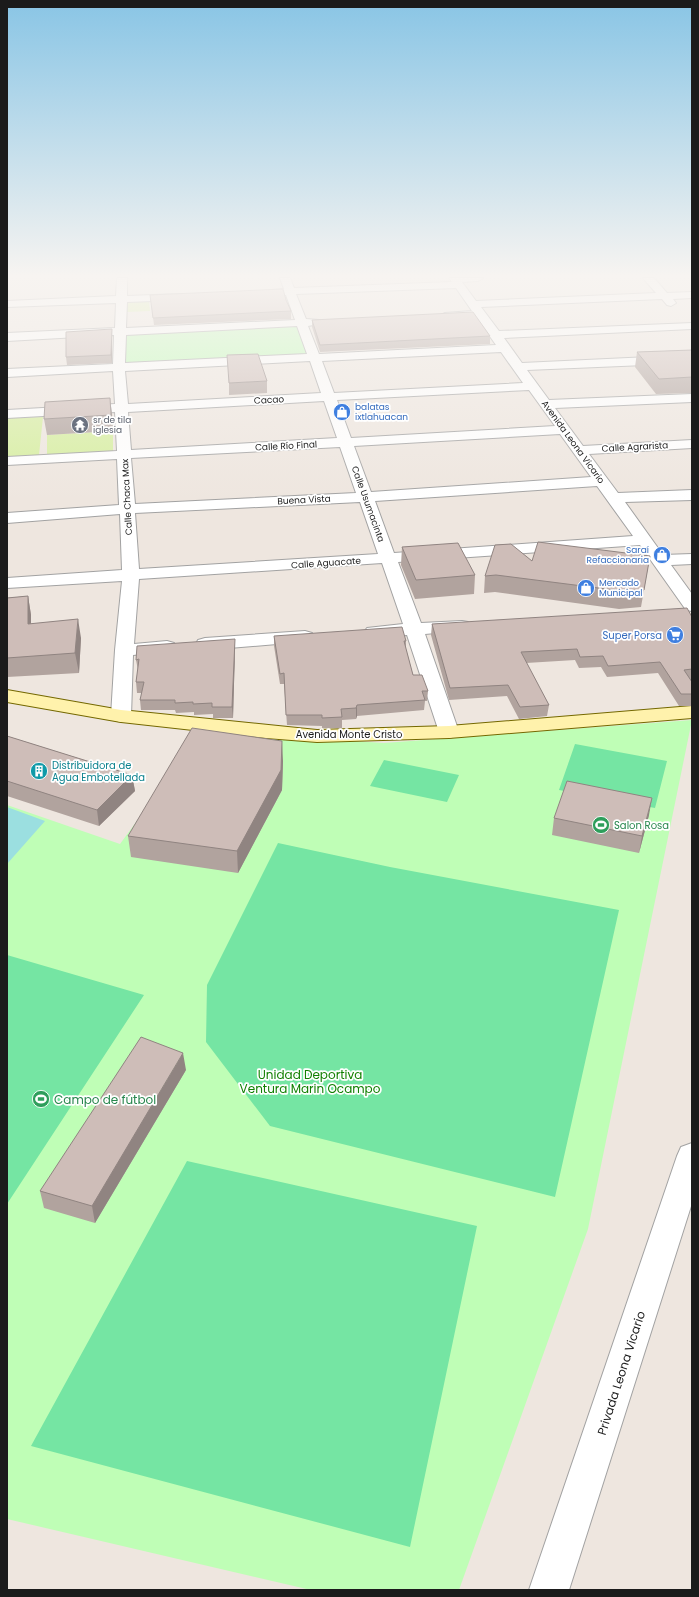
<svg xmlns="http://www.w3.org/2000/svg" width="699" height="1597" viewBox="0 0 699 1597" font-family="Poppins,sans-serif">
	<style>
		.grass { fill: #d6ee9f }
		.park { fill: #bffeb6 }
		.pitch { fill: #75e5a3 }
		.water { fill: #9bdfe0 }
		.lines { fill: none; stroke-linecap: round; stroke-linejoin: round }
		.street-casing { stroke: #a2a2a2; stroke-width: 2 }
		.secondary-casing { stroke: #746800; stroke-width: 2 }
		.street { fill: #fff; fill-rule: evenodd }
		.secondary { fill: #fff2ac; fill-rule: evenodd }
		.wall { fill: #b1a39e }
		.shaded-wall { fill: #908481 }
		.building { fill: #cebdb8; stroke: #908481 }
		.labels { text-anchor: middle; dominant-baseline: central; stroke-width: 3.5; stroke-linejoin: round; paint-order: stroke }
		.far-street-label { font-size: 9px; fill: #1b1b1b; stroke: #fff }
		.far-shop-label { font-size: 9px; fill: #366cbe; stroke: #fff; text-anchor: start }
		.far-worship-label { font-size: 9px; fill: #5b616d; stroke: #fff; text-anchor: start }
		.shop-label { font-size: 10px; fill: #366cbe; stroke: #fff; text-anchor: end }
		.street-label { font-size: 10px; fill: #1b1b1b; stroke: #fff }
		.culture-label { font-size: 10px; fill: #0d838f; stroke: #fff; text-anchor: start }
		.leisure-label { font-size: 10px; fill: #27864d; stroke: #fff; text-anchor: start }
		.near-park-label { font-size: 12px; fill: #118002; stroke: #fff }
		.near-leisure-label { font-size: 12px; fill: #27864d; stroke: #fff; text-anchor: start }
		.near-street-label { font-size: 12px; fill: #1b1b1b; stroke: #fff }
	</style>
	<rect width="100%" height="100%" fill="#eee6df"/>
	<path class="grass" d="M149,300L150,311L127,312V301Z
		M43,417L39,455L7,457V418Z
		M113,431V453L47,457V435Z"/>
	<path class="park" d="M296,324L307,356L125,365L126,333Z
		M692,720L588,1229L459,1590H311L7,1519V805L120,844L203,731L384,743Z"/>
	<path class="pitch" d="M575,744L667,761L655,808L559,790Z
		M384,760L459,775L447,802L370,786Z
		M278,843L390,867L619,910L555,1197L270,1126L206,1042L207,985Z
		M7,955L144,995L7,1204Z
		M187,1161L477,1226L410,1547L31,1446Z"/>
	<path class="water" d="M7,807L45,821L7,864Z"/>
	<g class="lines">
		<defs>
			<path id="street" d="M117,278H127V296L180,294L185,297L180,300L127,302L126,328L295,320L286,295H276L271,292L272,290L284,289L280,278H290L294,288L452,282L449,278H483L478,281L462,282L476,301L656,293L643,278H654L667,293L692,292V298L673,299L676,303L671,306L667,305L662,299L481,307L499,331L692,323V329L504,338L522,363L692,355V363L527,370L549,400L692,394V402L555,408L583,446L692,440V448L589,454L618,493L692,490V500L625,502L663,555L692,554V564L671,565L692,594V611L686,610L640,545L398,562L421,623L462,621L468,622L471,626L468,630L425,634L459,732L456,736L449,738L442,736L439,732L407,635L373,637L367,636L364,632L367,628L403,624L382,563L139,579L134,644L167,641L174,643L176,647L174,651L133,655L131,716L128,720L121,722L114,720L111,716L115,650L122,581L7,588V578L122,570L120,514L7,523V513L119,505L117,459L7,465V457L117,451L115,412L7,418V410L115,404L113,371L7,377V369L113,364L114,335L7,341V333L115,328L116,303L7,307V301L116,296ZM456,288L472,311L445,313L439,316L441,318H477L496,345L319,354L308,326L319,324L321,322L319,320L306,319L296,294ZM297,326L307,354L125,363L126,335ZM501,352L523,383L334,393L322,361ZM310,361L321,393L128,404L125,371ZM529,390L555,426L351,438L337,400ZM324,401L337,438L131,450L128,412ZM560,434L591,477L371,492L354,446ZM340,447L356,493L135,504L131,458ZM597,486L633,536L394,553L375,501ZM360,502L378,554L139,569L135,513Z
				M305,631L312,633L314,637L312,641L205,650L198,648L196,644L198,640L205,638Z
				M692,1143V1203L569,1590H529L677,1156L681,1147Z"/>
			<path id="secondary" d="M7,690L121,710L317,730L449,726L692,706V718L449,738L317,742L266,738L121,722L7,702Z"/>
		</defs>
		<use href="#street" class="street-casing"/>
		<use href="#secondary" class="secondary-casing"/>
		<use href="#street" class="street"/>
		<use href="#secondary" class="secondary"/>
	</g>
	<path class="wall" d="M150,295L291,311V319L154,325Z
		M312,320L490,336V344L320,352L312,327Z
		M112,329V363L67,365L66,357Z
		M692,350V393L656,394L635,367L637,352Z
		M267,381V393L229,395V383Z
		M112,414L113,431L47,435L44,419Z
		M402,547L475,575L474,594L415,599L401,565Z
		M650,556L641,607L619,609L495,592L484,593L485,576L532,561Z
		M28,596L31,615V624L81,638L79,673L7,677V598Z
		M692,617V680H691L692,682V706H679L658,673L607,677L601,667L579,668L575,660L526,663L549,705L547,716L519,719L507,696L449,700L431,635L432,624Z
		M274,636L406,641V649L413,675L428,691L427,701H425L424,710L357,716L356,719L342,720V728H322V726L287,725L284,684H280L274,646Z
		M235,649L233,718H213V714L194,715V712L176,713L175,710H141L140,700L142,693H137L136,682L138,670L136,660Z
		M7,736L132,775L135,791L99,826L7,796Z
		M283,761L282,790L238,873L131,857L128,836Z
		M649,815L639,853L552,835L554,818Z
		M186,1070L95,1223L44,1208L40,1191Z"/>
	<path class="shaded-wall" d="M112,329V363L111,355Z
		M110,398L112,414L113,431L111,415Z
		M28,596L31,615V643L28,624Z
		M78,619L81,638L79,673L75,653Z
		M235,639V649L233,718L232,707Z
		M357,705V716L356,719V708Z
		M282,741L283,761L282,790L238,873L237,851Z
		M132,775L135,791L99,826L97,810Z
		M652,798L649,815L639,853L642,836Z
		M183,1053L186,1070L95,1223L92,1206Z"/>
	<path class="building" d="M283,289L286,300L291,311L153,318L150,295Z
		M473,312L490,336L320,345L312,320Z
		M112,329L111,355L66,357V332Z
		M692,350V377L659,379L637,352Z
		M258,354L267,381L229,383L227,355Z
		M110,398L111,415L44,419L45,402Z
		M538,542L650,556L644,590L622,591L496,575L485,576L495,545L511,544L532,561Z
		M458,543L475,575L416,580L402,547Z
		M28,596V624L78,619L75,653L7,658V598Z
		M687,608L692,617V669L684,670L692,682V694H681L660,662L608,666L603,656L580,657L577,649L521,652L549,705L520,707L508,685L450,688L432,624Z
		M402,627L406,641H404L413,675H422L428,691H422L425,700L357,705L356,708L341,709L342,717L322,718V715H286L284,673L280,674L274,636Z
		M235,639L232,707H212V703L193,704V702L175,703V700H140L144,682H136L139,659L136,660L137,646Z
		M192,728L282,741L281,770L237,851L128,836Z
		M7,736L132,775L97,810L7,781Z
		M567,781L652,798L642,836L554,818Z
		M141,1037L183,1053L92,1206L40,1191Z"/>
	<linearGradient id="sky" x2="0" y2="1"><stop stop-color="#89c5e5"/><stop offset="0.55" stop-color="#f7f4f1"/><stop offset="1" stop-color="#f7f4f1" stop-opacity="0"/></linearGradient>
	<rect width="699" height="501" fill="url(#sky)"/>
	<defs>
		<symbol id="shop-disc" viewBox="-11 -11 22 22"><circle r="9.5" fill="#3f7fe0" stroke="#fff"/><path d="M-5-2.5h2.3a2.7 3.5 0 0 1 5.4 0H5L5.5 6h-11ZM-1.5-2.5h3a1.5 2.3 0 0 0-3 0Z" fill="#fff"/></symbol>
		<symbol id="temple-disc" viewBox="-11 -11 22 22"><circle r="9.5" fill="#6b7280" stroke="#fff"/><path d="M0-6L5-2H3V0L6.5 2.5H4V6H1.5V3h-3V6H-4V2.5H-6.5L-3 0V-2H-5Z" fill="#fff"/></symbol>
		<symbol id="supermarket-disc" viewBox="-11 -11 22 22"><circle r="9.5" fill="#3f7fe0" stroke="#fff"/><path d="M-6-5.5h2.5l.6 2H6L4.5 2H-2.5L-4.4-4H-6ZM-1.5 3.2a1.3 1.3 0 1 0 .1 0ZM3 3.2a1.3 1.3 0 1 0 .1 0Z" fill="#fff"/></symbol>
		<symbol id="building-disc" viewBox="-11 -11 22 22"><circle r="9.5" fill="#0f9aa8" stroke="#fff"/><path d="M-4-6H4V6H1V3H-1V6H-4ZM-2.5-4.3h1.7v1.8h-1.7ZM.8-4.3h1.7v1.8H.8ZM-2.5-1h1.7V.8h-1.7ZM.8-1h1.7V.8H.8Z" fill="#fff"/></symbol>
		<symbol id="stadium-disc" viewBox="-11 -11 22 22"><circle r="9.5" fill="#2e9e5b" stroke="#fff"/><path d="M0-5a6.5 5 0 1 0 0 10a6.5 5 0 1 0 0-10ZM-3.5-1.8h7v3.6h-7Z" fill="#fff"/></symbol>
	</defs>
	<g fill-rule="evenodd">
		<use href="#shop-disc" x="332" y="402" width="20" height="20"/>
		<use href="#temple-disc" x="70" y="415" width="20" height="20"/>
		<use href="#shop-disc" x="652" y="545" width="20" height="20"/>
		<use href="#shop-disc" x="576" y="578" width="20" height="20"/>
		<use href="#supermarket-disc" x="665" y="625" width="20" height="20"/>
		<use href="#building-disc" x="29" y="761" width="20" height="20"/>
		<use href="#stadium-disc" x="591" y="815" width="20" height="20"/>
		<use href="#stadium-disc" x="31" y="1089" width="20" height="20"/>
	</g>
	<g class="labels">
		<g class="far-street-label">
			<text transform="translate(269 400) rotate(-3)">Cacao</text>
			<text transform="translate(573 442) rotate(54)">Avenida Leona Vicario</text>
			<text transform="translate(286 446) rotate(-3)">Calle Río Final</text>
			<text transform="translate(635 447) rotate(-3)">Calle Agrarista</text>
			<text transform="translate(127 497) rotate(-93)">Calle Chaca Max</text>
			<text transform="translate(304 500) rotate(-3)">Buena Vista</text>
			<text transform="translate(368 504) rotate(70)">Calle Usumacinta</text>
			<text transform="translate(326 563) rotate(-4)">Calle Aguacate</text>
		</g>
		<g class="far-shop-label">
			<text x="355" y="407">balatas<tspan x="355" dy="10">ixtlahuacan</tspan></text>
			<text x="649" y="550" text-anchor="end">Saraí<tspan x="649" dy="10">Refaccionaria</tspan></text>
			<text x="599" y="583">Mercado<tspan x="599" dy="10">Municipal</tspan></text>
		</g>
		<g class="far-worship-label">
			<text x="93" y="420">sr de tila<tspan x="93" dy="10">iglesia</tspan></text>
		</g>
		<g class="shop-label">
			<text x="662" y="635">Super Porsa</text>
		</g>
		<g class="street-label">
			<text x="349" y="734">Avenida Monte Cristo</text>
		</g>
		<g class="culture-label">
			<text x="52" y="765">Distribuidora de<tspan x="52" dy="12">Agua Embotellada</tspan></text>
		</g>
		<g class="leisure-label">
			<text x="614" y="825">Salon Rosa</text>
		</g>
		<g class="near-park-label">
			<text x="310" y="1074">Unidad Deportiva<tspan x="310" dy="14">Ventura Marin Ocampo</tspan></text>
		</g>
		<g class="near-leisure-label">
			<text x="54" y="1099">Campo de fútbol</text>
		</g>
		<g class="near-street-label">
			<text transform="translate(621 1373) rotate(-72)">Privada Leona Vicario</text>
		</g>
	</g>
	<rect width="699" height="1597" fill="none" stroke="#1b1b1b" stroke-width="16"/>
</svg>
